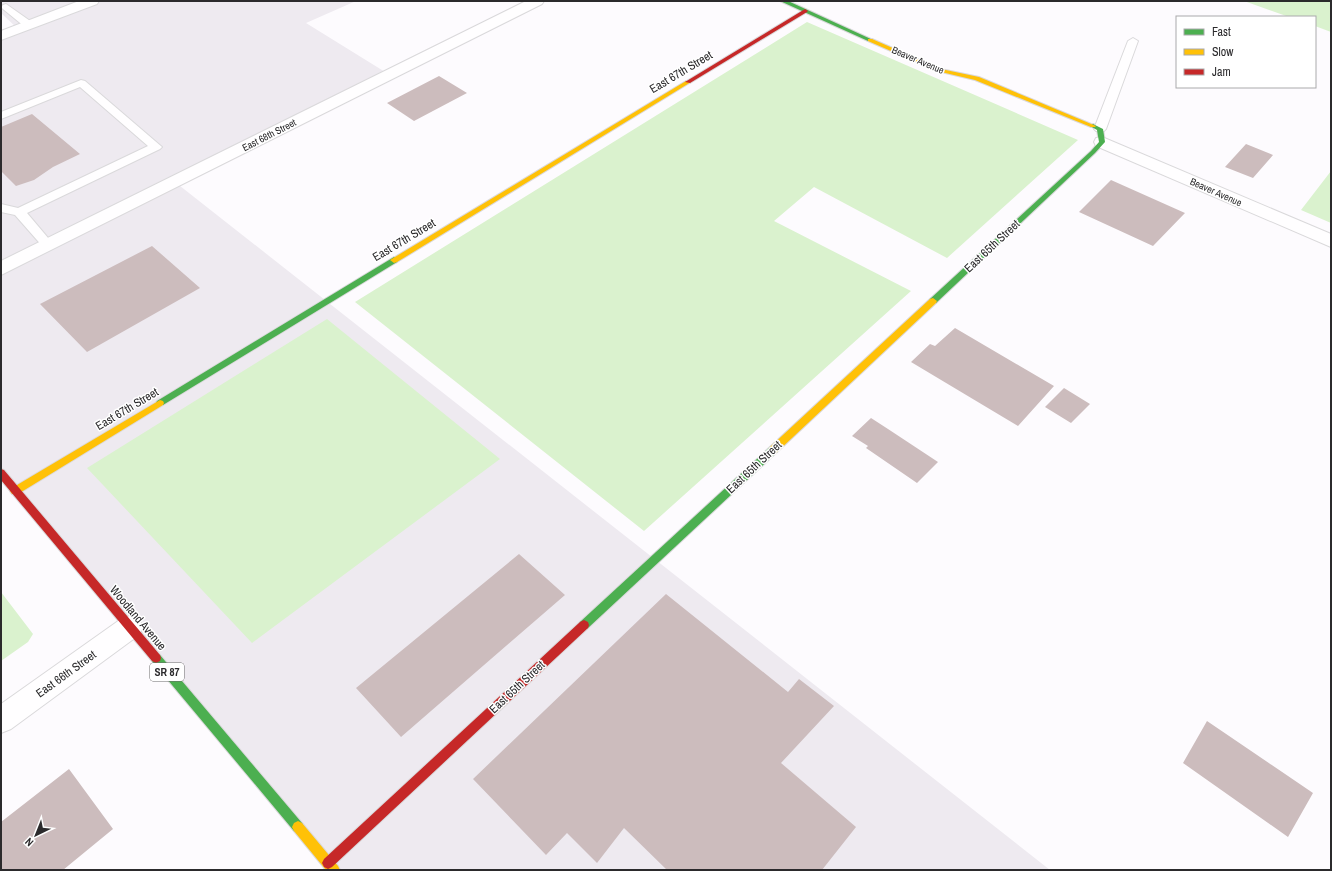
<svg xmlns="http://www.w3.org/2000/svg" width="1332" height="871" viewBox="0 0 1332 871" font-family="'Archivo Narrow',sans-serif">
	<style>
		.built { fill: #eeeaf0 }
		.green { fill: #daf2ce }
		.building { fill: #ccbcbd }
		.lines { fill: none; stroke-linecap: round; stroke-linejoin: round }
		.lane-casing { stroke: #dad9db; stroke-width: 2 }
		.street-casing { stroke: #dad9db; stroke-width: 2 }
		.fast-casing { stroke: #dad9db; stroke-width: 2 }
		.slow-casing { stroke: #dad9db; stroke-width: 2 }
		.jam-casing { stroke: #dad9db; stroke-width: 2 }
		.lane { fill: #fffeff; fill-rule: evenodd }
		.street { fill: #fffeff; fill-rule: evenodd }
		.fast { fill: #4caf50; fill-rule: evenodd }
		.slow { fill: #ffc107; fill-rule: evenodd }
		.jam { fill: #c62828; fill-rule: evenodd }
		.labels { text-anchor: middle; dominant-baseline: central; stroke-width: 3; stroke-linejoin: round; paint-order: stroke }
		.far-street-label { font-size: 10px; fill: #2b2a2c; stroke: #fff }
		.shield { fill: #fff; stroke: #6b6a6b; stroke-width: 1 }
		.shield-label { font-size: 11px; font-weight: bold; fill: #2b2a2c }
		.street-label { font-size: 12px; fill: #2b2a2c; stroke: #fff }
	</style>
	<rect width="100%" height="100%" fill="#fdfbfe"/>
	<path class="built" d="M1,1H356L306,23L390,75L175,182L1050,870H334L1,473V36L18,29L1,13Z"/>
	<path class="green" d="M1244,1H1331V32L1315,26V17H1289Z
		M807,22L1078,140L947,258L814,187L774,221L911,291L644,531L355,302Z
		M1331,171V223L1301,210Z
		M327,319L500,459L252,643L87,468Z
		M1,592L33,634L28,642L1,661Z"/>
	<path class="building" d="M439,76L467,93L414,121L387,103Z
		M32,114L80,154L53,167L34,180L16,186L1,171V127Z
		M1246,144L1273,155L1253,178L1225,167Z
		M1111,180L1185,213L1153,246L1079,212Z
		M152,246L200,288L87,352L40,304Z
		M955,328L1054,386L1018,426L911,362L930,344L935,346Z
		M1064,388L1090,404L1071,423L1045,407Z
		M871,418L888,429L938,462L917,483L866,448L868,446L852,436Z
		M519,554L565,595L401,737L356,688Z
		M666,594L788,692L799,679L834,706L781,763L856,827L822,870H667L624,828L597,863L567,833L546,855L473,779Z
		M1207,721L1313,793L1288,837L1183,763Z
		M69,769L113,829L63,870H1V822Z"/>
	<g class="lines">
		<defs>
			<path id="lane" d="M6,4L33,23L34,25L33,27H25L3,9L1,7L3,5Z
				M1133,38L1138,41L1106,129L1104,131H1096L1094,129L1128,41Z
				M81,80L85,81L162,147L160,149L27,213L54,245L52,248H44L15,215L1,212V204L18,208L148,146L80,87L1,119V112Z"/>
			<path id="street" d="M79,1H99L97,4L1,40V31Z
				M526,1H544L542,4L1,275V261Z
				M1102,137L1331,234V247L1096,146L1094,142L1096,138Z
				M130,616L139,619L143,627L139,635L11,729L1,733V704L121,619Z"/>
			<path id="fast" d="M780,1H788L873,40L868,41Z
				M1093,124L1103,129L1105,142L1095,153L936,303H930L929,301L930,299L1091,151L1099,142L1097,130L1090,126Z
				M394,257L398,260L397,262L163,405H157L156,403L157,401Z
				M773,446L776,447L778,450L776,453L588,628L584,630L580,628L579,625L580,622L770,447Z
				M156,653L160,655L302,823L304,827L302,831L298,833L294,831L152,661L151,658L152,655Z"/>
			<path id="slow" d="M868,39H872L941,69L979,77L1096,126L1095,127H1091L975,80L937,71L868,41Z
				M686,81L691,82L397,262L394,263L390,260Z
				M933,298L937,301L936,303L776,453H770L768,450L770,447L930,299Z
				M160,400L163,401L164,403L163,405L18,494H12L10,491L12,488Z
				M298,821L302,823L338,866L340,870H326L294,831L292,827L294,823Z"/>
			<path id="jam" d="M805,9L808,11L807,12L690,83L685,82Z
				M1,469L4,470L160,655L161,658L160,661L156,663L152,661L1,480Z
				M584,620L588,622L589,625L588,628L332,867L328,869L324,867L322,863L324,859L580,622Z"/>
		</defs>
		<use href="#lane" class="lane-casing"/>
		<use href="#street" class="street-casing"/>
		<use href="#fast" class="fast-casing"/>
		<use href="#slow" class="slow-casing"/>
		<use href="#jam" class="jam-casing"/>
		<use href="#lane" class="lane"/>
		<use href="#street" class="street"/>
		<use href="#fast" class="fast"/>
		<use href="#slow" class="slow"/>
		<use href="#jam" class="jam"/>
	</g>
	<g class="labels">
		<g class="far-street-label">
			<text transform="translate(918 60) rotate(23)">Beaver Avenue</text>
			<text transform="translate(269 135) rotate(-27)">East 68th Street</text>
			<text transform="translate(1216 192) rotate(24)">Beaver Avenue</text>
		</g>
		<rect class="shield" x="150" y="663" width="34" height="18" rx="3"/>
		<g class="shield-label">
			<text x="167" y="672">SR 87</text>
		</g>
		<g class="street-label">
			<text transform="translate(681 72) rotate(-31)">East 67th Street</text>
			<text transform="translate(404 240) rotate(-31)">East 67th Street</text>
			<text transform="translate(992 246) rotate(-43)">East 65th Street</text>
			<text transform="translate(127 409) rotate(-31)">East 67th Street</text>
			<text transform="translate(754 467) rotate(-43)">East 65th Street</text>
			<text transform="translate(138 618) rotate(50)">Woodland Avenue</text>
			<text transform="translate(66 674) rotate(-36)">East 66th Street</text>
			<text transform="translate(517 687) rotate(-43)">East 65th Street</text>
		</g>
	</g>
	<rect width="1332" height="871" fill="none" stroke="#2b2a2c" stroke-width="4"/>
	<rect x="1176" y="16" width="140" height="72" fill="#ffffff" stroke="#aaaaab"/>
	<rect x="1184" y="29" width="20" height="6" fill="#4caf50" stroke="#aaaaab"/>
	<text x="1212" y="36" font-size="12" fill="#2b2a2c">Fast</text>
	<rect x="1184" y="49" width="20" height="6" fill="#ffc107" stroke="#aaaaab"/>
	<text x="1212" y="56" font-size="12" fill="#2b2a2c">Slow</text>
	<rect x="1184" y="69" width="20" height="6" fill="#c62828" stroke="#aaaaab"/>
	<text x="1212" y="76" font-size="12" fill="#2b2a2c">Jam</text>
	<g transform="translate(36 835) rotate(223)" stroke="#ffffff" stroke-width="3" paint-order="stroke">
	<path d="M0-3L7 15L0 10L-7 15Z" fill="#2b2a2c"/>
	<text y="-6" font-size="11" font-weight="bold" text-anchor="middle" fill="#2b2a2c">N</text>
	</g>
</svg>
